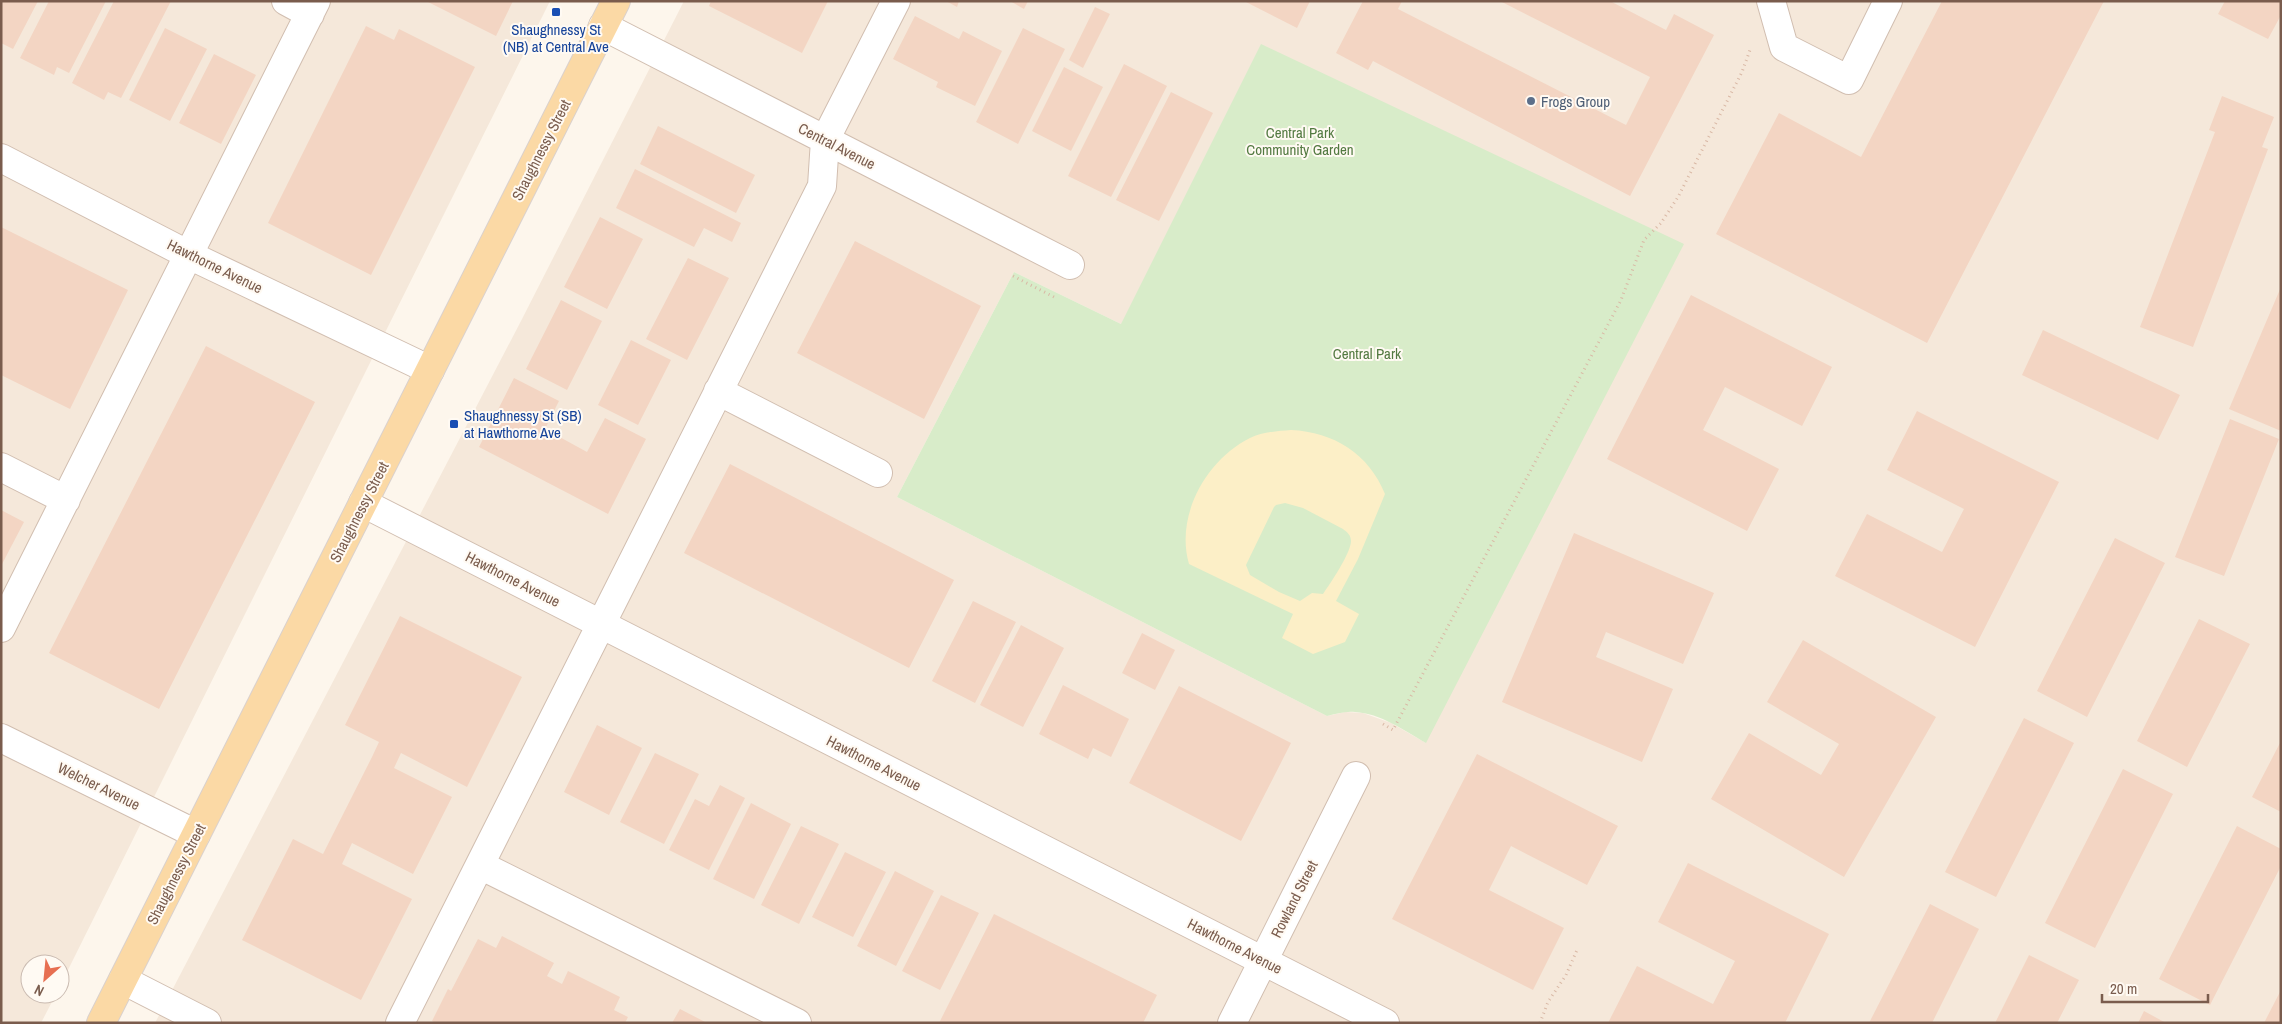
<svg xmlns="http://www.w3.org/2000/svg" width="2282" height="1024" viewBox="0 0 2282 1024" font-family="'Archivo Narrow',sans-serif">
	<style>
		.residential { fill: #f5e8da; fill-rule: evenodd }
		.green { fill: #d8ecc9 }
		.sand { fill: #fcefc7; fill-rule: evenodd }
		.building { fill: #f3d5c3 }
		.lines { fill: none; stroke-linecap: round; stroke-linejoin: round }
		.minor-casing { stroke: #d1beb0; stroke-width: 30 }
		.major-casing { stroke: #dad1cd; stroke-width: 30 }
		.path { stroke: #d9b8a5; stroke-width: 3; stroke-dasharray: 1 4; stroke-linecap: butt }
		.minor { stroke: #fff; stroke-width: 28 }
		.major { stroke: #fbd9a5; stroke-width: 28 }
		.transit-dot { fill: #1a4fb4; stroke: #fffaf3; stroke-width: 2 }
		.service-dot { fill: #5c6f8a; stroke: #fffaf3; stroke-width: 2 }
		.labels { text-anchor: middle; dominant-baseline: central; stroke-width: 4; stroke-linejoin: round; paint-order: stroke }
		.transit-label { font-size: 15px; fill: #164399; stroke: #fffaf3 }
		.service-label { font-size: 15px; fill: #4e5e75; stroke: #fffaf3; text-anchor: start }
		.park-label { font-size: 15px; fill: #537a41; stroke: #fffaf3 }
		.street-label { font-size: 15px; fill: #7a5c4d; stroke: #fffaf3 }
	</style>
	<rect width="100%" height="100%" fill="#fdf6ec"/>
	<path class="residential" d="M1,1H550L60,986V964H30V994H56L41,1023H6L1,1020Z
		M684,1H2281V1023H155L521,321ZM1014,272L1121,324L1426,743L1391,723L1363,713L1345,712L1327,716L897,497Z"/>
	<path class="green" d="M1261,44L1684,244L1426,743C1405,731 1380,713 1355,712C1345,711 1336,714 1327,716L897,497L1014,272L1121,324Z"/>
	<path class="sand" d="M1291,430C1334,432 1369,454 1385,494L1358,559L1336,601L1359,614L1345,642L1313,654L1282,638L1293,614L1189,564C1175,516 1206,460 1250,438C1262,432 1278,431 1291,430ZM1285,503L1303,508L1343,529C1347,532 1351,535 1351,541C1351,553 1330,584 1323,594L1312,593L1300,601L1279,592L1250,575L1246,565L1274,507L1276,505Z"/>
	<path class="building" d="M1,1H38L13,49L1,43Z
		M49,1H106L69,73L57,67L54,75L20,58Z
		M114,1H171L121,98L108,92L104,100L72,83Z
		M426,1H513L496,36Z
		M711,1H828L802,53L709,6Z
		M946,1H959L957,7Z
		M1010,1H1028L1024,9Z
		M1244,1H1310L1297,28Z
		M1363,1H1402L1398,9L1626,125L1650,77L1500,1H1610L1666,30L1674,14L1714,35L1630,196L1373,61L1368,70L1336,53Z
		M1942,1H2104L1927,343L1716,234L1779,113L1861,157Z
		M2225,1H2281V15L2268,39L2218,14Z
		M1095,7L1110,14L1083,68L1069,60Z
		M915,16L959,39L963,31L1002,51L975,106L936,87L938,82L893,59Z
		M366,26L394,40L399,29L475,67L371,275L268,223Z
		M165,28L207,49L170,121L129,100Z
		M1023,28L1065,49L1018,144L976,122Z
		M214,54L256,75L221,144L179,123Z
		M1124,64L1167,86L1111,197L1068,176Z
		M1064,67L1103,87L1071,151L1032,131Z
		M1171,92L1213,113L1159,221L1116,200Z
		M2222,96L2274,117L2262,147L2268,149L2193,347L2140,327L2215,132L2209,130Z
		M658,126L755,175L736,213L640,164Z
		M635,169L741,223L732,242L704,228L694,247L616,208Z
		M600,217L643,239L607,309L564,287Z
		M1,227L128,290L70,409L1,375Z
		M855,241L981,306L924,419L797,353Z
		M688,258L729,278L687,360L646,339Z
		M2281,287V431L2229,409Z
		M1691,295L1832,367L1802,426L1725,387L1703,430L1779,469L1747,531L1607,459Z
		M561,300L602,321L567,390L526,369Z
		M2043,330L2180,395L2158,440L2022,375Z
		M631,340L671,360L638,425L598,405Z
		M206,346L315,402L159,709L49,653Z
		M514,378L559,401L545,429L587,452L605,418L646,439L608,514L479,447Z
		M1917,411L2059,482L1975,647L1835,576L1867,514L1942,552L1964,509L1887,470Z
		M2230,419L2279,439L2224,576L2175,557Z
		M730,464L954,580L909,668L684,553Z
		M1,510L24,522L1,566Z
		M1574,533L1714,593L1683,664L1606,632L1596,657L1673,689L1642,762L1502,702Z
		M2115,538L2165,563L2087,717L2037,691Z
		M973,601L1016,622L975,703L932,681Z
		M400,616L522,677L467,787L401,753L394,768L452,797L413,874L352,843L342,864L412,899L361,1000L242,940L293,839L323,854L372,757L379,742L345,725Z
		M2199,619L2250,644L2187,767L2137,741Z
		M1021,625L1064,648L1023,727L980,705Z
		M1142,633L1175,650L1155,690L1122,673Z
		M1803,640L1936,717L1844,877L1711,799L1749,733L1821,775L1839,744L1767,702Z
		M1063,685L1129,719L1111,757L1093,748L1088,759L1039,734Z
		M1179,686L1291,743L1241,841L1129,783Z
		M2024,718L2074,743L1996,897L1945,872Z
		M597,725L642,748L609,815L564,792Z
		M2281,741V812L2252,797Z
		M655,753L699,774L664,844L620,822Z
		M1477,754L1618,826L1587,885L1511,846L1489,890L1564,928L1533,990L1392,919Z
		M2123,769L2173,794L2095,948L2045,923Z
		M720,785L745,798L709,870L669,850L695,799L709,806Z
		M751,803L791,824L754,899L713,879Z
		M801,826L839,844L799,924L761,905Z
		M2237,826L2281,849V866L2210,1005L2159,979Z
		M845,852L886,872L853,937L812,917Z
		M1688,863L1829,934L1785,1023H1608L1637,966L1713,1004L1735,961L1658,922Z
		M895,871L934,891L896,966L857,946Z
		M941,895L979,913L940,990L902,971Z
		M1930,904L1979,929L1932,1023H1869Z
		M994,914L1157,995L1143,1023H939Z
		M502,936L554,963L547,976L562,984L568,971L620,997L614,1010L628,1017L625,1023H436L432,1021L448,989L451,991L478,939L496,948Z
		M2029,955L2079,980L2057,1023H1995Z
		M2281,990V1023H2264Z
		M680,1009L707,1023H672Z
		M2144,1011L2166,1023H2138Z"/>
	<g class="lines">
		<defs>
			<path id="minor" d="M286,1L310,14
				M1771,1L1784,47L1849,80L1888,1
				M603,26L1070,265
				M1,158L189,255L430,370
				M718,391L878,473
				M1,467L66,500
				M363,503L1385,1023
				M1,628L316,1
				M1,738L196,834
				M480,865L797,1023
				M123,980L207,1023
				M400,1023L822,186L825,140L896,1
				M1232,1023L1356,776"/>
			<path id="major" d="M101,1023L616,1"/>
		</defs>
		<use href="#minor" class="minor-casing"/>
		<use href="#major" class="major-casing"/>
		<path class="path" d="M1013,276L1054,297
			M1383,724L1393,730L1621,300L1644,240L1661,223L1678,197L1742,72L1750,50
			M1540,1023L1548,1002L1566,975L1577,950"/>
		<use href="#minor" class="minor"/>
		<use href="#major" class="major"/>
	</g>
	<g class="transit-dot">
		<rect x="551" y="7" width="10" height="10" rx="2.5"/>
		<rect x="449" y="419" width="10" height="10" rx="2.5"/>
	</g>
	<circle class="service-dot" cx="1531" cy="101" r="5"/>
	<g class="labels">
		<g class="transit-label">
			<text x="556" y="29">Shaughnessy St<tspan x="556" dy="17">(NB) at Central Ave</tspan></text>
			<text x="464" y="415" text-anchor="start">Shaughnessy St (SB)<tspan x="464" dy="17">at Hawthorne Ave</tspan></text>
		</g>
		<g class="service-label">
			<text x="1541" y="101">Frogs Group</text>
		</g>
		<g class="park-label">
			<text x="1300" y="132">Central Park<tspan x="1300" dy="17">Community Garden</tspan></text>
			<text x="1367" y="353">Central Park</text>
		</g>
		<g class="street-label">
			<text transform="translate(837 146) rotate(27)">Central Avenue</text>
			<text transform="translate(541 150) rotate(-63)">Shaughnessy Street</text>
			<text transform="translate(215 266) rotate(26)">Hawthorne Avenue</text>
			<text transform="translate(359 512) rotate(-63)">Shaughnessy Street</text>
			<text transform="translate(513 579) rotate(27)">Hawthorne Avenue</text>
			<text transform="translate(874 763) rotate(27)">Hawthorne Avenue</text>
			<text transform="translate(99 786) rotate(26)">Welcher Avenue</text>
			<text transform="translate(176 874) rotate(-63)">Shaughnessy Street</text>
			<text transform="translate(1294 899) rotate(-63)">Rowland Street</text>
			<text transform="translate(1235 946) rotate(27)">Hawthorne Avenue</text>
		</g>
	</g>
	<rect width="2282" height="1024" fill="none" stroke="#7a5c4d" stroke-width="5"/>
	<g transform="translate(45 979) rotate(207)"><circle r="24" fill="#fffaf3" stroke="#cabbb1"/>
	<path d="M0-4L9 19L0 12L-9 19Z" fill="#e76f51"/>
	<text y="-8" font-size="14" font-weight="bold" text-anchor="middle" fill="#7a5c4d">N</text>
	</g>
	<path d="M2102 994v8h106v-8" fill="none" stroke="#7a5c4d" stroke-width="2.5"/>
	<text x="2110" y="994" font-size="15" fill="#7a5c4d" stroke="#fffaf3" stroke-width="4" paint-order="stroke">20 m</text>
</svg>
